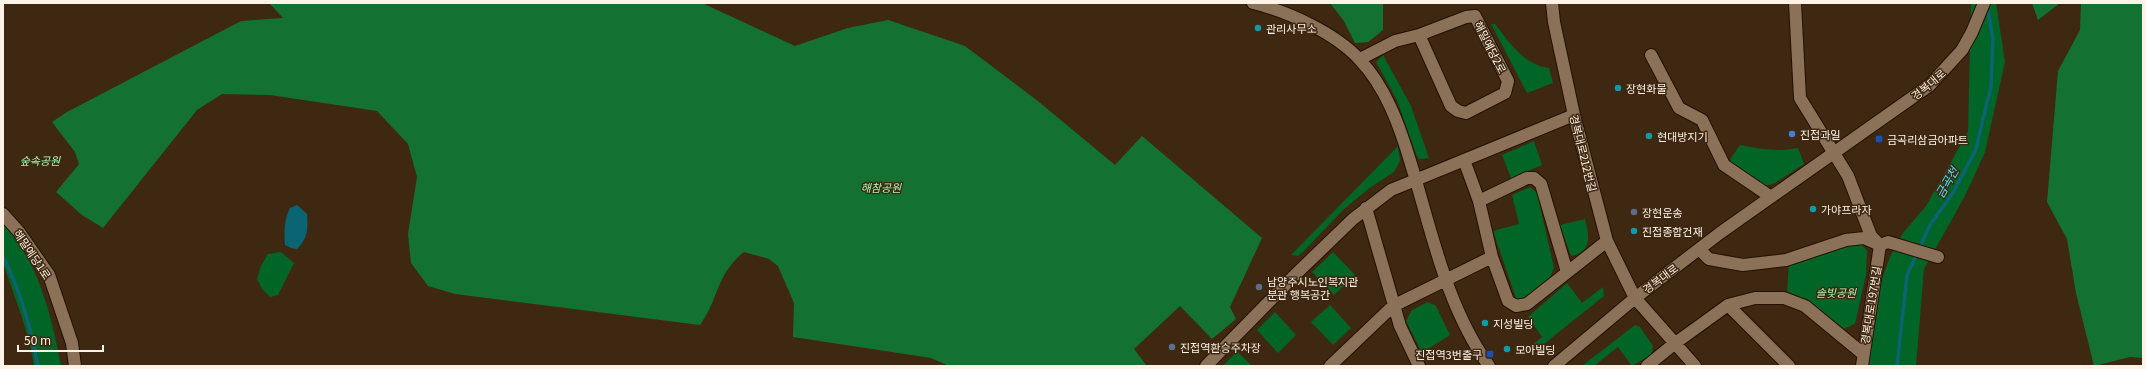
<svg xmlns="http://www.w3.org/2000/svg" width="2146" height="369" viewBox="0 0 2146 369" font-family="Georgia,'Noto Sans KR',serif">
	<style>
		.green { fill: #026528 }
		.forest { fill: #137232 }
		.water { fill: #0b6472 }
		.lines { fill: none; stroke-linecap: round; stroke-linejoin: round }
		.stream { stroke: #0b6472; stroke-width: 3.5 }
		.minor-casing { stroke: #241000; stroke-width: 14 }
		.minor { stroke: #8b7158; stroke-width: 12 }
		.culture-dot { fill: #0f9aa8; stroke: #3e2811; stroke-width: 1.5 }
		.shop-dot { fill: #3f7fe0; stroke: #3e2811; stroke-width: 1.5 }
		.transit-dot { fill: #1a4fb4; stroke: #3e2811; stroke-width: 1.5 }
		.service-dot { fill: #5c6f8a; stroke: #3e2811; stroke-width: 1.5 }
		.labels { text-anchor: middle; dominant-baseline: central; stroke-width: 3; stroke-linejoin: round; paint-order: stroke }
		.poi-label { font-size: 11px; fill: #fff3e8; stroke: #3e2811; text-anchor: start }
		.street-label { font-size: 11px; fill: #fff3e8; stroke: #3e2811 }
		.park-label { font-size: 11px; font-style: italic; fill: #a6fcb5; stroke: #3e2811 }
		.water-label { font-size: 12px; font-style: italic; fill: #4de2fc; stroke: #3e2811 }
	</style>
	<rect width="100%" height="100%" fill="#3e2811"/>
	<path class="green" d="M1971,3H1996L2005,62L1985,152L1965,196L1924,269L1916,366H1867L1877,293L1890,257L1903,233L1926,206L1968,132Z
		M1491,24H1495C1509,42 1525,66 1549,68L1553,83L1527,93Z
		M1383,55L1411,106L1429,158L1419,159L1416,154L1397,100L1376,62Z
		M1534,141L1542,165L1511,178L1502,155Z
		M1740,145C1760,149 1778,152 1798,148L1804,164L1775,183L1765,186L1723,170Z
		M1398,146L1400,161L1394,172L1368,189L1343,210L1303,252L1298,256L1291,255Z
		M1530,187L1537,193L1554,268L1550,277L1522,301L1516,298L1493,231L1519,224L1512,195Z
		M1585,219C1589,235 1593,252 1571,256L1560,225Z
		M3,223C38,260 52,317 61,366H34C29,331 15,299 4,266C0,254 3,235 3,223Z
		M1841,243H1861L1867,251L1866,275L1855,324L1841,330L1807,299L1787,294L1789,261Z
		M281,252L294,263L278,295L270,297L263,290L257,279L261,266L268,254Z
		M1333,252L1355,275L1334,295L1312,272Z
		M1567,283L1582,303L1603,287L1604,296L1534,352L1530,347L1542,337L1528,317Z
		M1428,302L1436,306L1450,335L1422,353L1406,321L1412,310Z
		M1330,305L1351,328L1333,345L1311,322Z
		M1275,312L1296,335L1278,353L1257,330Z
		M1635,325L1640,327L1653,346L1651,355L1632,366L1618,347L1594,366H1582Z
		M1237,351L1252,366H1223Z"/>
	<path class="forest" d="M269,3H702L795,46L848,28L888,20L965,46L1039,102L1115,165L1142,136L1262,238L1230,307L1236,319L1212,339L1180,306L1134,349L1147,366H949L931,358L793,337L794,303L778,266L769,259L744,252C716,274 719,299 700,325L455,294L428,286L411,263L408,234L417,177L408,144L377,111L270,95L222,94L197,110L103,228L82,215L56,192L79,164L75,152L52,122L67,112L241,21L283,18Z
		M1330,3H1383V30L1368,42L1355,43L1344,21Z
		M2032,3H2060L2038,20Z
		M2081,3H2143V358L2130,357L2094,366L2076,293L2067,239L2047,202L2058,71L2080,30Z"/>
	<path class="water" d="M297,205L307,214C308,229 308,238 297,249L291,248L285,245C284,231 284,220 290,208Z"/>
	<g class="lines">
		<path class="stream" d="M3,257C21,291 31,329 38,366
			M1897,366L1907,275L1930,225L1953,193L1976,149L1991,86L1993,38L1987,6"/>
		<defs>
			<path id="minor" d="M1253,3C1287,11 1335,33 1359,59C1386,87 1400,127 1411,164C1432,232 1446,306 1489,366
				M1552,3L1554,22L1574,115L1607,241L1635,298L1695,366
				M1795,3L1800,98L1848,176L1871,236L1880,245L1862,366
				M1651,55L1679,108L1702,120L1724,165L1771,197
				M1360,59L1395,41L1419,35L1466,17L1475,16L1508,81L1505,93L1466,113L1458,111L1451,106L1419,35
				M1464,160L1479,201L1492,257
				M1479,201L1527,178H1534L1541,184L1567,272
				M1366,208L1400,326L1419,366
				M3,214L19,232L49,275L72,343L75,366
				M1699,249L1709,259L1743,265L1786,260L1846,240L1864,238L1880,245L1888,242L1938,257
				M1728,305L1789,366
				M1206,366L1297,273L1353,219L1391,190L1574,115
				M1330,366L1393,306L1492,257L1508,301L1516,306L1527,304L1607,241
				M1554,366L1635,298L1720,233L1930,85L1962,50L1972,32L1984,3
				M1647,366L1674,344L1728,305L1755,298H1784L1805,306L1862,353"/>
		</defs>
		<use href="#minor" class="minor-casing"/>
		<use href="#minor" class="minor"/>
	</g>
	<g class="culture-dot">
		<circle cx="1258" cy="28" r="4"/>
		<circle cx="1618" cy="88" r="4"/>
		<circle cx="1649" cy="136" r="4"/>
		<circle cx="1813" cy="209" r="4"/>
		<circle cx="1634" cy="231" r="4"/>
		<circle cx="1485" cy="323" r="4"/>
		<circle cx="1507" cy="349" r="4"/>
	</g>
	<circle class="shop-dot" cx="1792" cy="134" r="4"/>
	<g class="transit-dot">
		<rect x="1875" y="135" width="8" height="8" rx="2"/>
		<rect x="1486" y="350" width="8" height="8" rx="2"/>
	</g>
	<g class="service-dot">
		<circle cx="1634" cy="212" r="4"/>
		<circle cx="1259" cy="287" r="4"/>
		<circle cx="1172" cy="347" r="4"/>
	</g>
	<g class="labels">
		<g class="poi-label">
			<text x="1266" y="28">관리사무소</text>
			<text x="1626" y="88">장현화물</text>
			<text x="1800" y="134">진접과일</text>
			<text x="1657" y="136">현대방지기</text>
			<text x="1887" y="139">금곡리삼금아파트</text>
			<text x="1821" y="209">가야프라자</text>
			<text x="1642" y="212">장현운송</text>
			<text x="1642" y="231">진접종합건재</text>
			<text x="1267" y="281">남양주시노인복지관<tspan x="1267" dy="13">분관 행복공간</tspan></text>
			<text x="1493" y="323">지성빌딩</text>
			<text x="1180" y="347">진접역환승주차장</text>
			<text x="1515" y="349">모아빌딩</text>
			<text x="1482" y="354" text-anchor="end">진접역3번출구</text>
		</g>
		<g class="street-label">
			<text transform="translate(1491 47) rotate(63)">해밀예당2로</text>
			<text transform="translate(1928 84) rotate(-40)">경복대로</text>
			<text transform="translate(1584 153) rotate(76)">경복대로212번길</text>
			<text transform="translate(33 254) rotate(56)">해밀예당1로</text>
			<text transform="translate(1660 278) rotate(-37)">경복대로</text>
			<text transform="translate(1870 305) rotate(-81)">경복대로197번길</text>
		</g>
		<g class="park-label">
			<text x="40" y="160">숲속공원</text>
			<text x="881" y="187">해참공원</text>
			<text x="1836" y="292">솔빛공원</text>
		</g>
		<g class="water-label">
			<text transform="translate(1946 182) rotate(-60)">금곡천</text>
		</g>
	</g>
	<rect width="2146" height="369" fill="none" stroke="#fff3e8" stroke-width="8"/>
	<path d="M18 345v6h85v-6" fill="none" stroke="#fff3e8" stroke-width="2"/>
	<text x="24" y="345" font-size="12" fill="#fff3e8" stroke="#3e2811" stroke-width="3" paint-order="stroke">50 m</text>
</svg>
